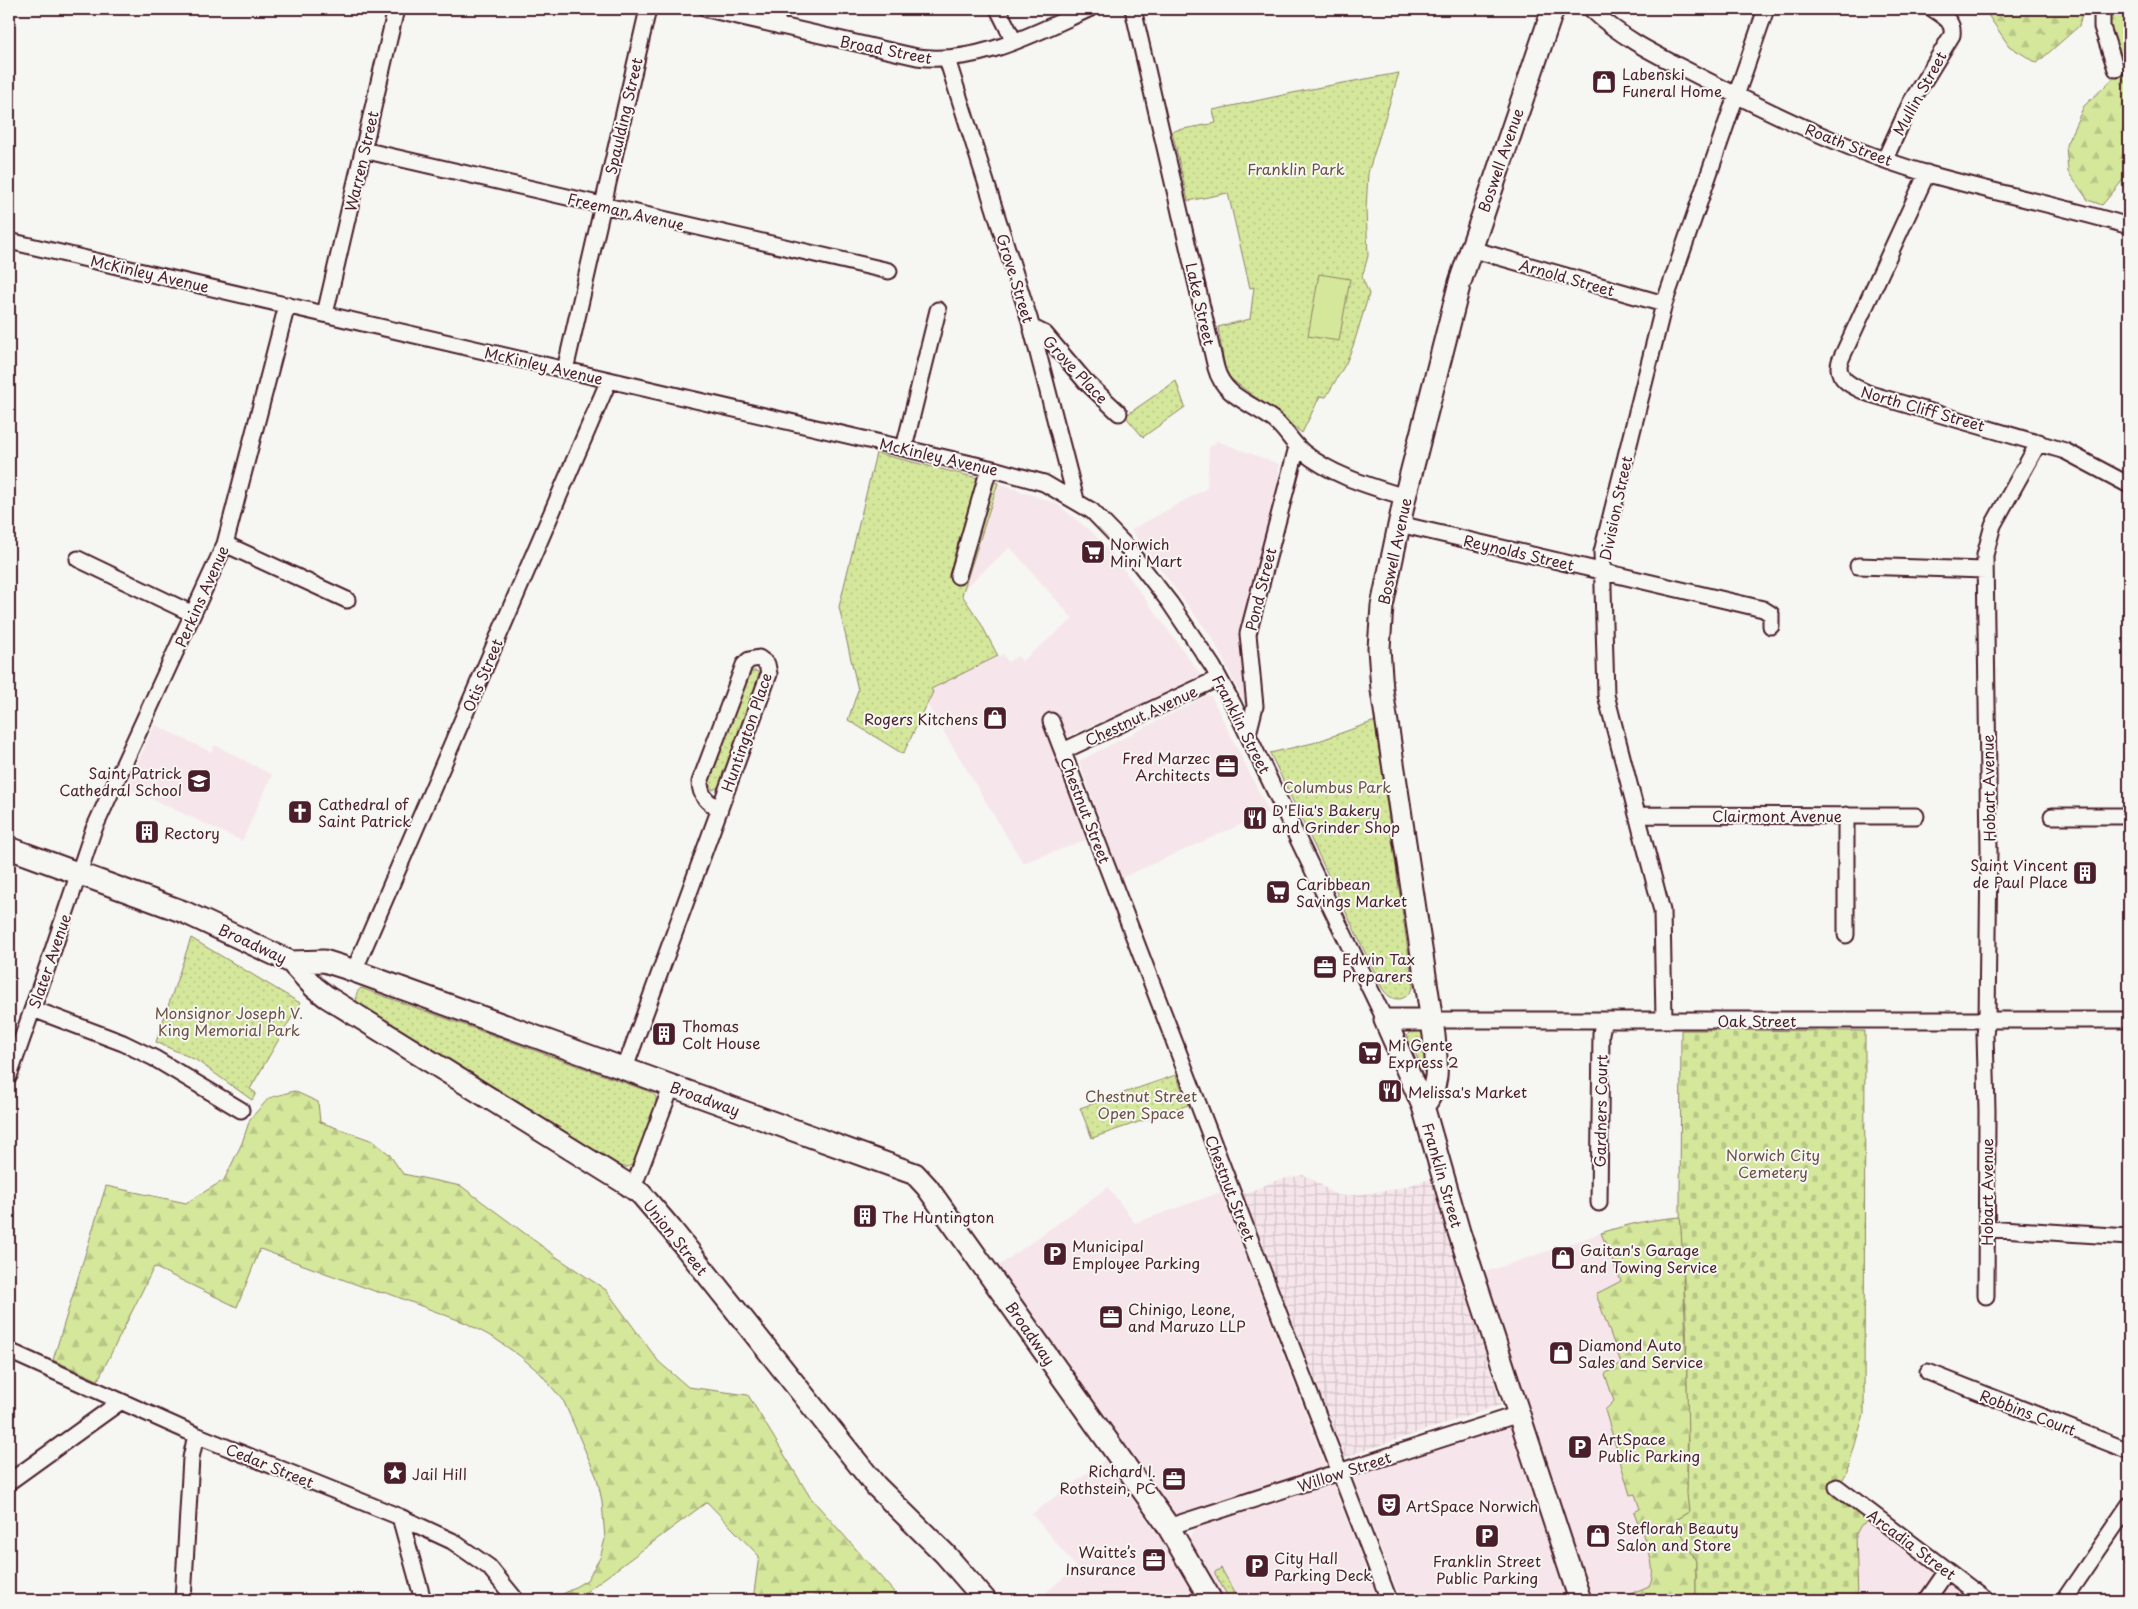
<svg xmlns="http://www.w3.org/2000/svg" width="2138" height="1609" viewBox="0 0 2138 1609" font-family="'Playpen Sans',sans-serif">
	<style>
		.built { fill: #f6e6eb }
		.industrial { fill: url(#industrial-grid) }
		.green { fill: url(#green-dots); stroke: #8f8363 }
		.forest { fill: url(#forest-firs); stroke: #8f8363 }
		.cemetery { fill: url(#cemetery-stones); stroke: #8f8363 }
		.pitch { fill: #d4e79b; stroke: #8f8363 }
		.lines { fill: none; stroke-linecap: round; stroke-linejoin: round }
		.street-casing { stroke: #4a1f2b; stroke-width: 19 }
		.secondary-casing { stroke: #4a1f2b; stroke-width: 25 }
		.street { stroke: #f6f6f2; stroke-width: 15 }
		.secondary { stroke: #f6f6f2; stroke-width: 21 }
		.labels { text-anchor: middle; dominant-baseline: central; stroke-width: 4; stroke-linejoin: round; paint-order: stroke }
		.street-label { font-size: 15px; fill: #4a1f2b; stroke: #f6f6f2 }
		.poi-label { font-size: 15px; fill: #4a1f2b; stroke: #f6f6f2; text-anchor: start }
		.park-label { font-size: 15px; fill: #6c5147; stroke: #f6f6f2 }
	</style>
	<defs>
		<pattern id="industrial-grid" width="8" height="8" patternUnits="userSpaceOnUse" patternTransform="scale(1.25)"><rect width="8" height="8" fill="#f6e6eb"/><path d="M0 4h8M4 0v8" fill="none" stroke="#d4c5ca"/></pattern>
		<pattern id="green-dots" width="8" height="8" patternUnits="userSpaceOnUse" patternTransform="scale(1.25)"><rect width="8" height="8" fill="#d4e79b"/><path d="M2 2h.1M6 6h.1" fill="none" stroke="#b8c686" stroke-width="1.8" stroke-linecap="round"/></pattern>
		<pattern id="forest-firs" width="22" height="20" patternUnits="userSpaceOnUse" patternTransform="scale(1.25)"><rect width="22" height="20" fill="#d4e79b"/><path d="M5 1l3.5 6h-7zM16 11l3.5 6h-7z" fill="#b8c686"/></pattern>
		<pattern id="cemetery-stones" width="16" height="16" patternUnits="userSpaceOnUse" patternTransform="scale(1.25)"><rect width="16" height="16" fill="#d4e79b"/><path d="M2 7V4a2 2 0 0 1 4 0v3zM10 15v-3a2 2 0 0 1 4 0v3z" fill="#b8c686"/></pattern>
	</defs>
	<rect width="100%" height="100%" fill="#f6f6f2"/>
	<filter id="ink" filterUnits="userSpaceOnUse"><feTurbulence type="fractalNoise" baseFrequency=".02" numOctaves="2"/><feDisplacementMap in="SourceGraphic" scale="10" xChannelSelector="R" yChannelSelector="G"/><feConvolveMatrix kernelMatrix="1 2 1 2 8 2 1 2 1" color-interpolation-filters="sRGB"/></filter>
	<g filter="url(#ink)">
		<path class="built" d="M1217,441L1279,464L1278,492L1245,625L1250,702L1245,704L1213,639L1131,530L1207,488L1209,448Z
			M998,483L1057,504L1093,533L1113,555L1201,675L1125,712L1065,737L1055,717L1042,723L1086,840L1023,863L927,704L933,692L930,689L1003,654L1008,662L1018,656L1022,661L1073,619L1010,547L965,588Z
			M1208,695L1211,696L1269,812L1121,878L1079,761Z
			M155,725L211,752L215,745L272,775L242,841L126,787Z
			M1108,1187L1135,1223L1221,1192L1325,1464V1468L1179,1516L1175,1515L997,1267Z
			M1681,1217L1686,1316L1688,1447L1687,1494L1696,1561V1600H1591L1508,1351L1485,1272L1628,1224L1653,1219Z
			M1509,1426L1514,1427L1520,1459L1567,1600H1401L1354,1481L1356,1475H1360Z
			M1105,1460L1168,1549L1197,1600H1037L1076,1567L1032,1514Z
			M1332,1482L1378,1600H1223L1192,1544L1190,1536L1193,1530L1201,1525Z
			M1832,1492L1974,1600H1858L1856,1534L1861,1525L1868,1521Z"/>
		<path class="industrial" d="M1303,1175L1310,1178L1336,1195L1346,1196L1398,1189L1430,1179L1501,1405L1345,1457L1243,1194L1278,1180Z"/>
		<path class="green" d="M1399,73L1368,173L1366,210L1368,256L1362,277L1369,294L1353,346L1346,363L1326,397L1320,396L1302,433L1226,375L1218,327L1250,319L1254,287L1250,288L1228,193L1188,201L1172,131L1216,123L1213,110L1321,87Z
			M1176,381L1185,407L1143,437L1125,416Z
			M876,453L998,483L962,595L979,620L998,656L931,689L933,692L903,754L848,720L858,690L839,607Z
			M753,671H757L761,677L720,786L713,790L709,784L747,676Z
			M1375,721L1413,986C1407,1003 1391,1003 1382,988L1270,753L1313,743Z
			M191,938L300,1003L250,1089L256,1093L252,1100L196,1060L156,1042Z
			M361,988L653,1093L656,1097V1104L633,1164L628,1167H623L361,1007C355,1001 354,993 361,988Z
			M1424,1029L1428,1074H1425L1407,1036L1411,1030Z
			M1176,1075L1188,1105L1092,1138L1080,1108Z
			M1221,1568L1239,1600H1230L1215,1574V1572Z"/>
		<path class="forest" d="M1984,9H2083L2079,26L2037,63L2009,46Z
			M2107,9H2129V173L2102,205L2088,200L2068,172L2066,145L2084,106L2122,70L2123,57L2109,28Z
			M294,1091L318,1102L320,1122L373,1141L389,1154L403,1174L461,1186L558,1258L606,1290L659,1362L688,1387L748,1395L810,1497L901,1600H753L759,1556L707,1502L575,1600H553L587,1580L600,1558L605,1539L602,1501L597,1478L564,1402L541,1374L520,1356L494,1338L466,1323L387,1293L377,1292L260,1249L237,1307L154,1267L98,1380L53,1360L106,1186L186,1203L224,1180L242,1143L250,1119L269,1098Z
			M1681,1217C1684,1282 1686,1347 1688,1413C1688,1446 1685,1479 1689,1512L1675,1520L1696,1561V1600H1633L1630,1594L1649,1586C1660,1566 1641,1533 1634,1512L1640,1509L1635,1494L1630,1495L1605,1410L1614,1401L1605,1374L1621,1363L1596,1294L1621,1281L1601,1233C1628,1224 1653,1219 1681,1217Z"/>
		<path class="cemetery" d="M1681,1030L1865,1031L1864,1414L1846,1475L1832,1492L1868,1521L1861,1525L1856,1534L1858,1600H1696V1561L1675,1520L1689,1512L1687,1494L1688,1447L1686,1316L1680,1211Z"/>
		<path class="pitch" d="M1319,274L1350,279L1339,341L1308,336Z"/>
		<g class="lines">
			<defs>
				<path id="street" d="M707,9L917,57C978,65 1035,33 1089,9
					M774,9L779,26
					M998,9L1014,41
					M1133,9L1216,368C1224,398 1253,403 1275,421C1286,430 1292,443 1303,452C1333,476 1370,486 1405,497
					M1591,9C1624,41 1666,59 1706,80C1779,117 1853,153 1932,175C1997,193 2064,207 2129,226
					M2102,9V27L2116,69
					M947,59L1029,318L1076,500
					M363,150L889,271
					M1885,159L1911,102L1952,35C1954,21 1943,16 1933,9
					M1927,173L1840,361C1834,380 1856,388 1870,394L2065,451L2129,485
					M9,241L993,469L1044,483L1092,511L1125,545L1170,603L1213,667L1233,704L1385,1020
					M1471,249L1664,304
					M325,314L396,9
					M1031,327L1045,334L1085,381L1119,413
					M565,370L648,9
					M904,448L938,310
					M1399,524L1763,609L1771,614V626
					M225,544L347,600
					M78,559L193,614
					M1858,566L1985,570
					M958,576L989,468
					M1051,721L1389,1600
					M1248,734L1255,706L1248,634L1297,447
					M1063,751L1219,678
					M1637,815L1916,816
					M1846,815V935
					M2052,816H2129
					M354,971L609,380
					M33,1009L123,1043L154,1058L241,1110
					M1432,1020H2129
					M1664,1020L1662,911L1606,695L1602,552L1664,304L1766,9
					M625,1068L769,674L767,664L759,658L749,660L744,665L700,782C700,796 708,803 720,809
					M9,1076L50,959L93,831L225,544L287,305
					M633,1188L672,1085
					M1599,1203L1601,1033L1604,1020
					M1986,1228L2129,1237
					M1986,1296L1987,1111L1985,1034L1987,1020L1989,850L1985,555L1993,525L2039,442
					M9,1351L196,1435L400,1517L452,1541L489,1567L516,1600
					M1928,1372L2129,1451
					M9,1482L120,1402
					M1837,1487L1986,1600
					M400,1517L423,1600
					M1168,1527L1519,1414
					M183,1600L191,1458L196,1435
					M1927,1600L1947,1571
					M2064,1600L2129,1505"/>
				<path id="secondary" d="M9,848L184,912L291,962L324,961L343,967L915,1174L927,1187L1166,1523L1211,1600
					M291,962L314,987L327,997L627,1184L641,1194L671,1229L876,1486L945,1554L985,1600
					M1432,1020H1385L1423,1106L1459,1232L1580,1600
					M1423,1106C1442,1086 1436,1060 1434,1035L1382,690L1379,648L1382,606L1405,497L1460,282L1553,9"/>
			</defs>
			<use href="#street" class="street-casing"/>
			<use href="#secondary" class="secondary-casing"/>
			<use href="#street" class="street"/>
			<use href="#secondary" class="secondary"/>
		</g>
	</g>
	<defs>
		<symbol id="shop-square" viewBox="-11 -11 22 22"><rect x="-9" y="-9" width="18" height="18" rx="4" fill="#4a1f2b" stroke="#f6f6f2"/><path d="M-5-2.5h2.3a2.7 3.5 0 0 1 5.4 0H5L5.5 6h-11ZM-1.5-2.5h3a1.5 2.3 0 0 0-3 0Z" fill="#fff"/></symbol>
		<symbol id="supermarket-square" viewBox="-11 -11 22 22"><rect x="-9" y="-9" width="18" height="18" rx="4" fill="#4a1f2b" stroke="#f6f6f2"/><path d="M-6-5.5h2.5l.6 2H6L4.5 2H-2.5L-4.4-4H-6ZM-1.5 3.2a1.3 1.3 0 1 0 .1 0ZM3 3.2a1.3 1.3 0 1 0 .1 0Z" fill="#fff"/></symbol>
		<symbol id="office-square" viewBox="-11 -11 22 22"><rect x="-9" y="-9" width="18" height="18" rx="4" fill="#4a1f2b" stroke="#f6f6f2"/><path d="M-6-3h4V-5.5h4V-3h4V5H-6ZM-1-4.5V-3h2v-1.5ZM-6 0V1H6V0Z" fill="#fff"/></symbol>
		<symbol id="school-square" viewBox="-11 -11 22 22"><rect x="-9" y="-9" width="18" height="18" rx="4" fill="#4a1f2b" stroke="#f6f6f2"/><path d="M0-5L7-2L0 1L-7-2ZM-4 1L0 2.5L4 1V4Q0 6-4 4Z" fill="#fff"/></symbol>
		<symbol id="church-square" viewBox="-11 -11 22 22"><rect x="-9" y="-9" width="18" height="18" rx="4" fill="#4a1f2b" stroke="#f6f6f2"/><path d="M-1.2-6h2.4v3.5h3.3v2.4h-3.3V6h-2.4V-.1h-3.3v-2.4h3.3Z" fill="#fff"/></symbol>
		<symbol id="restaurant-square" viewBox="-11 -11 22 22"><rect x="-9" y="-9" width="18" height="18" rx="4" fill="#4a1f2b" stroke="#f6f6f2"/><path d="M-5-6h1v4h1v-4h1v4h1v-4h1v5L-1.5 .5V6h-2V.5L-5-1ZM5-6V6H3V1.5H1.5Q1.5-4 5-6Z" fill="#fff"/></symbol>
		<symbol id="building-square" viewBox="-11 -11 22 22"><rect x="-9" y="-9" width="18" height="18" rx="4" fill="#4a1f2b" stroke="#f6f6f2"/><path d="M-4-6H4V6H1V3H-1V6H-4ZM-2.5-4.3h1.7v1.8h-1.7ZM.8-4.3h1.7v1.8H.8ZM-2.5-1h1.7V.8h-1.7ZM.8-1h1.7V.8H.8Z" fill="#fff"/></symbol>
		<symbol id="parking-square" viewBox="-11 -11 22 22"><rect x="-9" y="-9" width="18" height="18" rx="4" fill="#4a1f2b" stroke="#f6f6f2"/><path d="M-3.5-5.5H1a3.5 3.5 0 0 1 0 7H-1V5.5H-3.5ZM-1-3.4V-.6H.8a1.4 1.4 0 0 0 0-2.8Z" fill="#fff"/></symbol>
		<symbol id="sight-square" viewBox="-11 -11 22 22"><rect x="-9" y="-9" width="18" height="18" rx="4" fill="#4a1f2b" stroke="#f6f6f2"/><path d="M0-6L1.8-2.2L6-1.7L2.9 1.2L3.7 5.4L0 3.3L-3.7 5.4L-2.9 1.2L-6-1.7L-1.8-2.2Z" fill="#fff"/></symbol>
		<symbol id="theatre-square" viewBox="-11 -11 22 22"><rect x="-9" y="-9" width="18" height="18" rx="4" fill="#4a1f2b" stroke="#f6f6f2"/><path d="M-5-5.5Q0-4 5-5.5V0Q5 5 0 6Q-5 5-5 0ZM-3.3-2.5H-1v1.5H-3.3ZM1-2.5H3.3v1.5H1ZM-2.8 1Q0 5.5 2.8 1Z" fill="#fff"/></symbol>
	</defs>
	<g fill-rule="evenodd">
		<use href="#shop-square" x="1590" y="68" width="28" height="28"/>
		<use href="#supermarket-square" x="1079" y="538" width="28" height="28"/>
		<use href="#shop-square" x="981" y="704" width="28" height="28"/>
		<use href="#office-square" x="1213" y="752" width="28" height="28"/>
		<use href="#school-square" x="185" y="767" width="28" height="28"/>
		<use href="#church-square" x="286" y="798" width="28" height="28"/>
		<use href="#restaurant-square" x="1241" y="804" width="28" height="28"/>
		<use href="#building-square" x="133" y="818" width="28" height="28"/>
		<use href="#building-square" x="2071" y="859" width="28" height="28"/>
		<use href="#supermarket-square" x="1264" y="878" width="28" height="28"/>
		<use href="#office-square" x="1311" y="953" width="28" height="28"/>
		<use href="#building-square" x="650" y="1020" width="28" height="28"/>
		<use href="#supermarket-square" x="1356" y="1039" width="28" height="28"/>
		<use href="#restaurant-square" x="1376" y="1077" width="28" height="28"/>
		<use href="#building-square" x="851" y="1202" width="28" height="28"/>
		<use href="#parking-square" x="1041" y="1240" width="28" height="28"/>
		<use href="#shop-square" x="1549" y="1244" width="28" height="28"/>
		<use href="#office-square" x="1097" y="1303" width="28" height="28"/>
		<use href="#shop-square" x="1547" y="1339" width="28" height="28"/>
		<use href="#parking-square" x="1566" y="1433" width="28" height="28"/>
		<use href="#sight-square" x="381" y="1459" width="28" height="28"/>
		<use href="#office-square" x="1160" y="1465" width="28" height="28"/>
		<use href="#theatre-square" x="1375" y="1491" width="28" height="28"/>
		<use href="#parking-square" x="1473" y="1522" width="28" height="28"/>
		<use href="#shop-square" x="1584" y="1522" width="28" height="28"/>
		<use href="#office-square" x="1140" y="1546" width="28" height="28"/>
		<use href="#parking-square" x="1243" y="1552" width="28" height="28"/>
	</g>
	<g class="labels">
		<g class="street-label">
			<text transform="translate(886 49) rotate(11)">Broad Street</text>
			<text transform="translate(1919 93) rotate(-61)">Mullin Street</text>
			<text transform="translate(623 116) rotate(-77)">Spaulding Street</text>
			<text transform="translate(1849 144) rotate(21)">Roath Street</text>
			<text transform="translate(1500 160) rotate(-71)">Boswell Avenue</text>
			<text transform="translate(361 161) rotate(-77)">Warren Street</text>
			<text transform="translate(626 211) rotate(13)">Freeman Avenue</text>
			<text transform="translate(150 273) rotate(13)">McKinley Avenue</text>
			<text transform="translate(1567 277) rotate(16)">Arnold Street</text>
			<text transform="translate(1016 278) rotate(73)">Grove Street</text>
			<text transform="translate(1201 304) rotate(77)">Lake Street</text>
			<text transform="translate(544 365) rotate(13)">McKinley Avenue</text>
			<text transform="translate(1076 369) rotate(47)">Grove Place</text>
			<text transform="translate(1923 408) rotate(16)">North Cliff Street</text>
			<text transform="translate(939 456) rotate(13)">McKinley Avenue</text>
			<text transform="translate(1615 508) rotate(-78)">Division Street</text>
			<text transform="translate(1394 551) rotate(-78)">Boswell Avenue</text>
			<text transform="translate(1519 552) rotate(13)">Reynolds Street</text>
			<text transform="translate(1260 589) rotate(-76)">Pond Street</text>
			<text transform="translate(201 596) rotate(-66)">Perkins Avenue</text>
			<text transform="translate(482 675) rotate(-67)">Otis Street</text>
			<text transform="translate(1141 715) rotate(-25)">Chestnut Avenue</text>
			<text transform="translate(1242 724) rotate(63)">Franklin Street</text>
			<text transform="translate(746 732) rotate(-71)">Huntington Place</text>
			<text transform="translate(1988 788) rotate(-91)">Hobart Avenue</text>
			<text transform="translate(1086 810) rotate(69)">Chestnut Street</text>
			<text x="1777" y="815">Clairmont Avenue</text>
			<text transform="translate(253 943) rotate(25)">Broadway</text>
			<text transform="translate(49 961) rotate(-71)">Slater Avenue</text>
			<text x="1757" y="1020">Oak Street</text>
			<text transform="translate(705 1098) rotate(20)">Broadway</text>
			<text transform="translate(1600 1111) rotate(-89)">Gardners Court</text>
			<text transform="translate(1443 1175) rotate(74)">Franklin Street</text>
			<text transform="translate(1231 1188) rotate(69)">Chestnut Street</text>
			<text transform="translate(1986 1192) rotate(-90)">Hobart Avenue</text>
			<text transform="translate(676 1237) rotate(51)">Union Street</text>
			<text transform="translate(1031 1333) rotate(55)">Broadway</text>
			<text transform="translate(2028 1412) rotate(21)">Robbins Court</text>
			<text transform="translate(270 1465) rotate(22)">Cedar Street</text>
			<text transform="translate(1344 1471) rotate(-18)">Willow Street</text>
			<text transform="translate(1912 1544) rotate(37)">Arcadia Street</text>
		</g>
		<g class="poi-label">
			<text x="1622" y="73">Labenski<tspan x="1622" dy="17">Funeral Home</tspan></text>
			<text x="1110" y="543">Norwich<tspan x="1110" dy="17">Mini Mart</tspan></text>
			<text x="978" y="718" text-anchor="end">Rogers Kitchens</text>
			<text x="1210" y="757" text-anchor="end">Fred Marzec<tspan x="1210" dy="17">Architects</tspan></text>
			<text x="182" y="772" text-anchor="end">Saint Patrick<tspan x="182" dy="17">Cathedral School</tspan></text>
			<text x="318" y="803">Cathedral of<tspan x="318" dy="17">Saint Patrick</tspan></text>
			<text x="1272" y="809">D'Elia's Bakery<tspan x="1272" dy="17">and Grinder Shop</tspan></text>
			<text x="164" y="832">Rectory</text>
			<text x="2068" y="864" text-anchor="end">Saint Vincent<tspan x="2068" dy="17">de Paul Place</tspan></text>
			<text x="1296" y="883">Caribbean<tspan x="1296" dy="17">Savings Market</tspan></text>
			<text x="1342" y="958">Edwin Tax<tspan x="1342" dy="17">Preparers</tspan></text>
			<text x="682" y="1025">Thomas<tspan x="682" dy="17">Colt House</tspan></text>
			<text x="1388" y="1044">Mi Gente<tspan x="1388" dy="17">Express 2</tspan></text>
			<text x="1408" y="1091">Melissa's Market</text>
			<text x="882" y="1216">The Huntington</text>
			<text x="1072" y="1245">Municipal<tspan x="1072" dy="17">Employee Parking</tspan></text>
			<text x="1580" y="1249">Gaitan's Garage<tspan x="1580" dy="17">and Towing Service</tspan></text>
			<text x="1128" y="1308">Chinigo, Leone,<tspan x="1128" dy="17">and Maruzo LLP</tspan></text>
			<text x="1578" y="1344">Diamond Auto<tspan x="1578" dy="17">Sales and Service</tspan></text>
			<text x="1598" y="1438">ArtSpace<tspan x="1598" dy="17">Public Parking</tspan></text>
			<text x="1156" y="1470" text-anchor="end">Richard I.<tspan x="1156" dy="17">Rothstein, PC</tspan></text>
			<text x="412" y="1473">Jail Hill</text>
			<text x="1406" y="1505">ArtSpace Norwich</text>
			<text x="1616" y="1527">Steflorah Beauty<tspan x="1616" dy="17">Salon and Store</tspan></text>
			<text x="1136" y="1551" text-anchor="end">Waitte’s<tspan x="1136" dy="17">Insurance</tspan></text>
			<text x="1274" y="1557">City Hall<tspan x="1274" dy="17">Parking Deck</tspan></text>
			<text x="1487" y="1560" text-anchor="middle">Franklin Street<tspan x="1487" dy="17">Public Parking</tspan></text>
		</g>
		<g class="park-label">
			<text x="1296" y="168">Franklin Park</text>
			<text x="1337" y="786">Columbus Park</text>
			<text x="229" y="1012">Monsignor Joseph V.<tspan x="229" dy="17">King Memorial Park</tspan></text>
			<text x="1141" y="1095">Chestnut Street<tspan x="1141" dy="17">Open Space</tspan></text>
			<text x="1773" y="1154">Norwich City<tspan x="1773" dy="17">Cemetery</tspan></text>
		</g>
	</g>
	<rect width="2138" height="1609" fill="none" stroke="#f6f6f2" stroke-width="30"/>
	<rect x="15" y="15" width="2108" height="1579" fill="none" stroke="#4a1f2b" stroke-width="2" filter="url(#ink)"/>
</svg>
